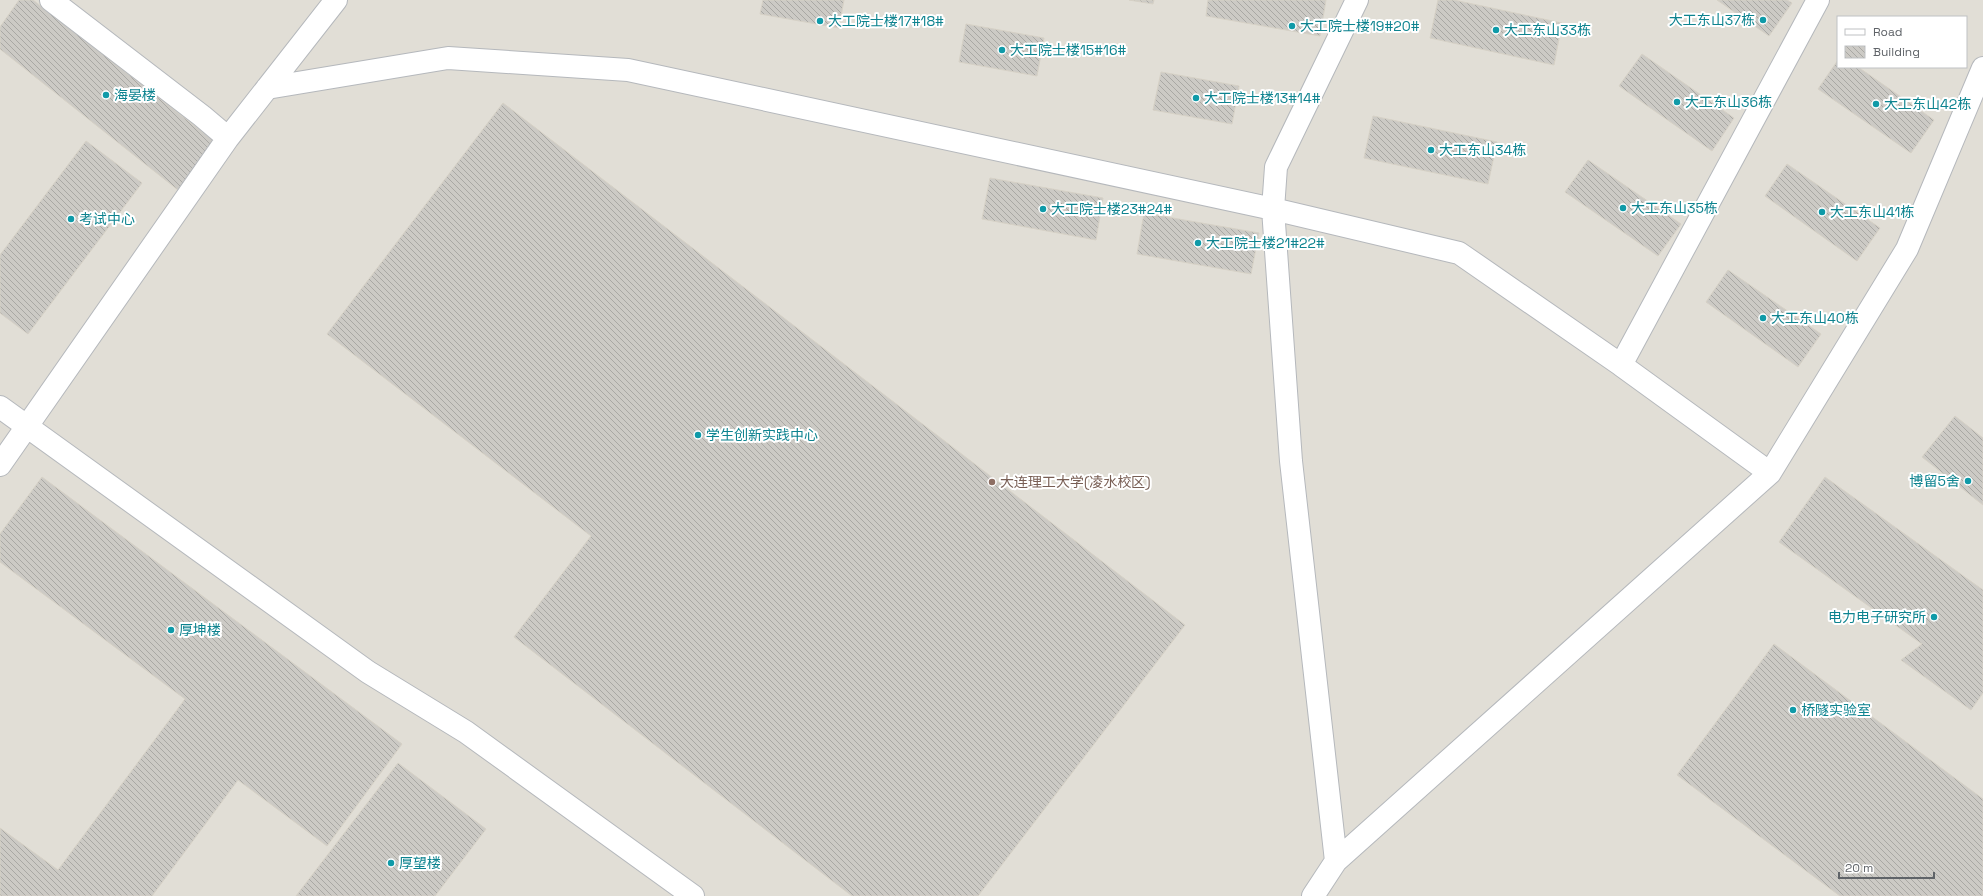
<svg xmlns="http://www.w3.org/2000/svg" width="1983" height="896" viewBox="0 0 1983 896" font-family="'Space Grotesk','Noto Sans SC',sans-serif">
	<style>
		.education { fill: #e1ded6; fill-rule: evenodd }
		.building { fill: url(#building-back-hatch); stroke: #d6d1c6 }
		.lines { fill: none; stroke-linecap: round; stroke-linejoin: round }
		.minor-casing { stroke: #b5b8bc; stroke-width: 24 }
		.minor { stroke: #fff; stroke-width: 22 }
		.culture-dot { fill: #0f9aa8; stroke: #fff; stroke-width: 1.5 }
		.education-dot { fill: #8d6e63; stroke: #fff; stroke-width: 1.5 }
		.labels { text-anchor: middle; dominant-baseline: central; stroke-width: 4; stroke-linejoin: round; paint-order: stroke }
		.culture-label { font-size: 14px; fill: #0d838f; stroke: #fff; text-anchor: start }
		.education-label { font-size: 14px; fill: #785e54; stroke: #fff; text-anchor: start }
	</style>
	<defs>
		<pattern id="building-back-hatch" width="6" height="6" patternUnits="userSpaceOnUse"><rect width="6" height="6" fill="#cccac5"/><path d="M-1 5l2 2M0 0l6 6M5-1l2 2" fill="none" stroke="#a9a8a4"/></pattern>
	</defs>
	<rect width="100%" height="100%" fill="#f1efe8"/>
	<path class="education" d="M0,0H1983V896H0ZM1838,17H1966V67H1838Z"/>
	<path class="building" d="M19,0H33L214,141L178,190L0,49V27Z
		M763,0H844L839,28L760,14Z
		M1129,0H1154L1153,4Z
		M1208,0H1326L1320,36L1206,16Z
		M1438,0H1454L1562,23L1554,65L1430,38Z
		M1717,0H1787L1792,3L1769,36Z
		M966,24L1044,38L1037,76L959,62Z
		M1642,54L1734,118L1712,151L1619,86Z
		M1838,60V67H1858L1934,120L1911,153L1818,89Z
		M1161,72L1239,86L1232,124L1153,110Z
		M503,103L1185,625L978,896H852L514,637L591,536L327,334Z
		M1373,116L1497,142L1488,184L1364,158Z
		M86,141L142,183L28,334L0,313V255Z
		M1588,160L1681,224L1658,256L1565,192Z
		M1787,164L1880,228L1857,261L1765,196Z
		M990,178L1103,198L1096,240L982,219Z
		M1144,213L1259,233L1251,274L1137,254Z
		M1728,270L1821,334L1798,367L1706,302Z
		M1955,416L1983,438V505L1922,457Z
		M42,477L402,744L327,846L238,780L152,896H0V828L58,870L185,699L0,562V534Z
		M1825,477L1983,590V693L1971,710L1901,660L1922,644L1779,542Z
		M1774,644L1983,799V896H1840L1677,775Z
		M398,763L486,829L435,896H296Z"/>
	<g class="lines">
		<defs>
			<path id="minor" d="M51,0L202,116L228,138
				M267,88L448,58L628,70L1273,209L1459,253L1621,365L1770,473L1336,861L1313,896
				M1621,365L1818,0
				M0,407L368,672L466,732L693,896
				M0,465L228,138L336,0
				M1770,473L1907,249L1983,68
				M1336,861L1291,461L1273,209L1276,167L1357,0"/>
		</defs>
		<use href="#minor" class="minor-casing"/>
		<use href="#minor" class="minor"/>
	</g>
	<g class="culture-dot">
		<circle cx="1763" cy="20" r="4"/>
		<circle cx="820" cy="21" r="4"/>
		<circle cx="1292" cy="26" r="4"/>
		<circle cx="1496" cy="30" r="4"/>
		<circle cx="1002" cy="50" r="4"/>
		<circle cx="106" cy="95" r="4"/>
		<circle cx="1196" cy="98" r="4"/>
		<circle cx="1677" cy="102" r="4"/>
		<circle cx="1876" cy="104" r="4"/>
		<circle cx="1431" cy="150" r="4"/>
		<circle cx="1623" cy="208" r="4"/>
		<circle cx="1043" cy="209" r="4"/>
		<circle cx="1822" cy="212" r="4"/>
		<circle cx="71" cy="219" r="4"/>
		<circle cx="1198" cy="243" r="4"/>
		<circle cx="1763" cy="318" r="4"/>
		<circle cx="698" cy="435" r="4"/>
		<circle cx="1968" cy="481" r="4"/>
		<circle cx="1934" cy="617" r="4"/>
		<circle cx="171" cy="630" r="4"/>
		<circle cx="1793" cy="710" r="4"/>
		<circle cx="391" cy="863" r="4"/>
	</g>
	<circle class="education-dot" cx="992" cy="482" r="4"/>
	<g class="labels">
		<g class="culture-label">
			<text x="1755" y="20" text-anchor="end">大工东山37栋</text>
			<text x="828" y="21">大工院士楼17#18#</text>
			<text x="1300" y="26">大工院士楼19#20#</text>
			<text x="1504" y="30">大工东山33栋</text>
			<text x="1010" y="50">大工院士楼15#16#</text>
			<text x="114" y="95">海晏楼</text>
			<text x="1204" y="98">大工院士楼13#14#</text>
			<text x="1685" y="102">大工东山36栋</text>
			<text x="1884" y="104">大工东山42栋</text>
			<text x="1439" y="150">大工东山34栋</text>
			<text x="1631" y="208">大工东山35栋</text>
			<text x="1051" y="209">大工院士楼23#24#</text>
			<text x="1830" y="212">大工东山41栋</text>
			<text x="79" y="219">考试中心</text>
			<text x="1206" y="243">大工院士楼21#22#</text>
			<text x="1771" y="318">大工东山40栋</text>
			<text x="706" y="435">学生创新实践中心</text>
			<text x="1960" y="481" text-anchor="end">博留5舍</text>
			<text x="1926" y="617" text-anchor="end">电力电子研究所</text>
			<text x="179" y="630">厚坤楼</text>
			<text x="1801" y="710">桥隧实验室</text>
			<text x="399" y="863">厚望楼</text>
		</g>
		<g class="education-label">
			<text x="1000" y="482">大连理工大学(凌水校区)</text>
		</g>
	</g>
	<rect x="1837" y="16" width="130" height="52" fill="#ffffff" stroke="#bfc1c3"/>
	<rect x="1845" y="29" width="20" height="6" fill="#ffffff" stroke="#bfc1c3"/>
	<text x="1873" y="36" font-size="12" fill="#5f6368">Road</text>
	<rect x="1845" y="46" width="20" height="12" fill="url(#building-back-hatch)" stroke="#bfc1c3"/>
	<text x="1873" y="56" font-size="12" fill="#5f6368">Building</text>
	<path d="M1839 872v6h95v-6" fill="none" stroke="#5f6368" stroke-width="2"/>
	<text x="1845" y="872" font-size="12" fill="#5f6368" stroke="#ffffff" stroke-width="3" paint-order="stroke">20 m</text>
</svg>
